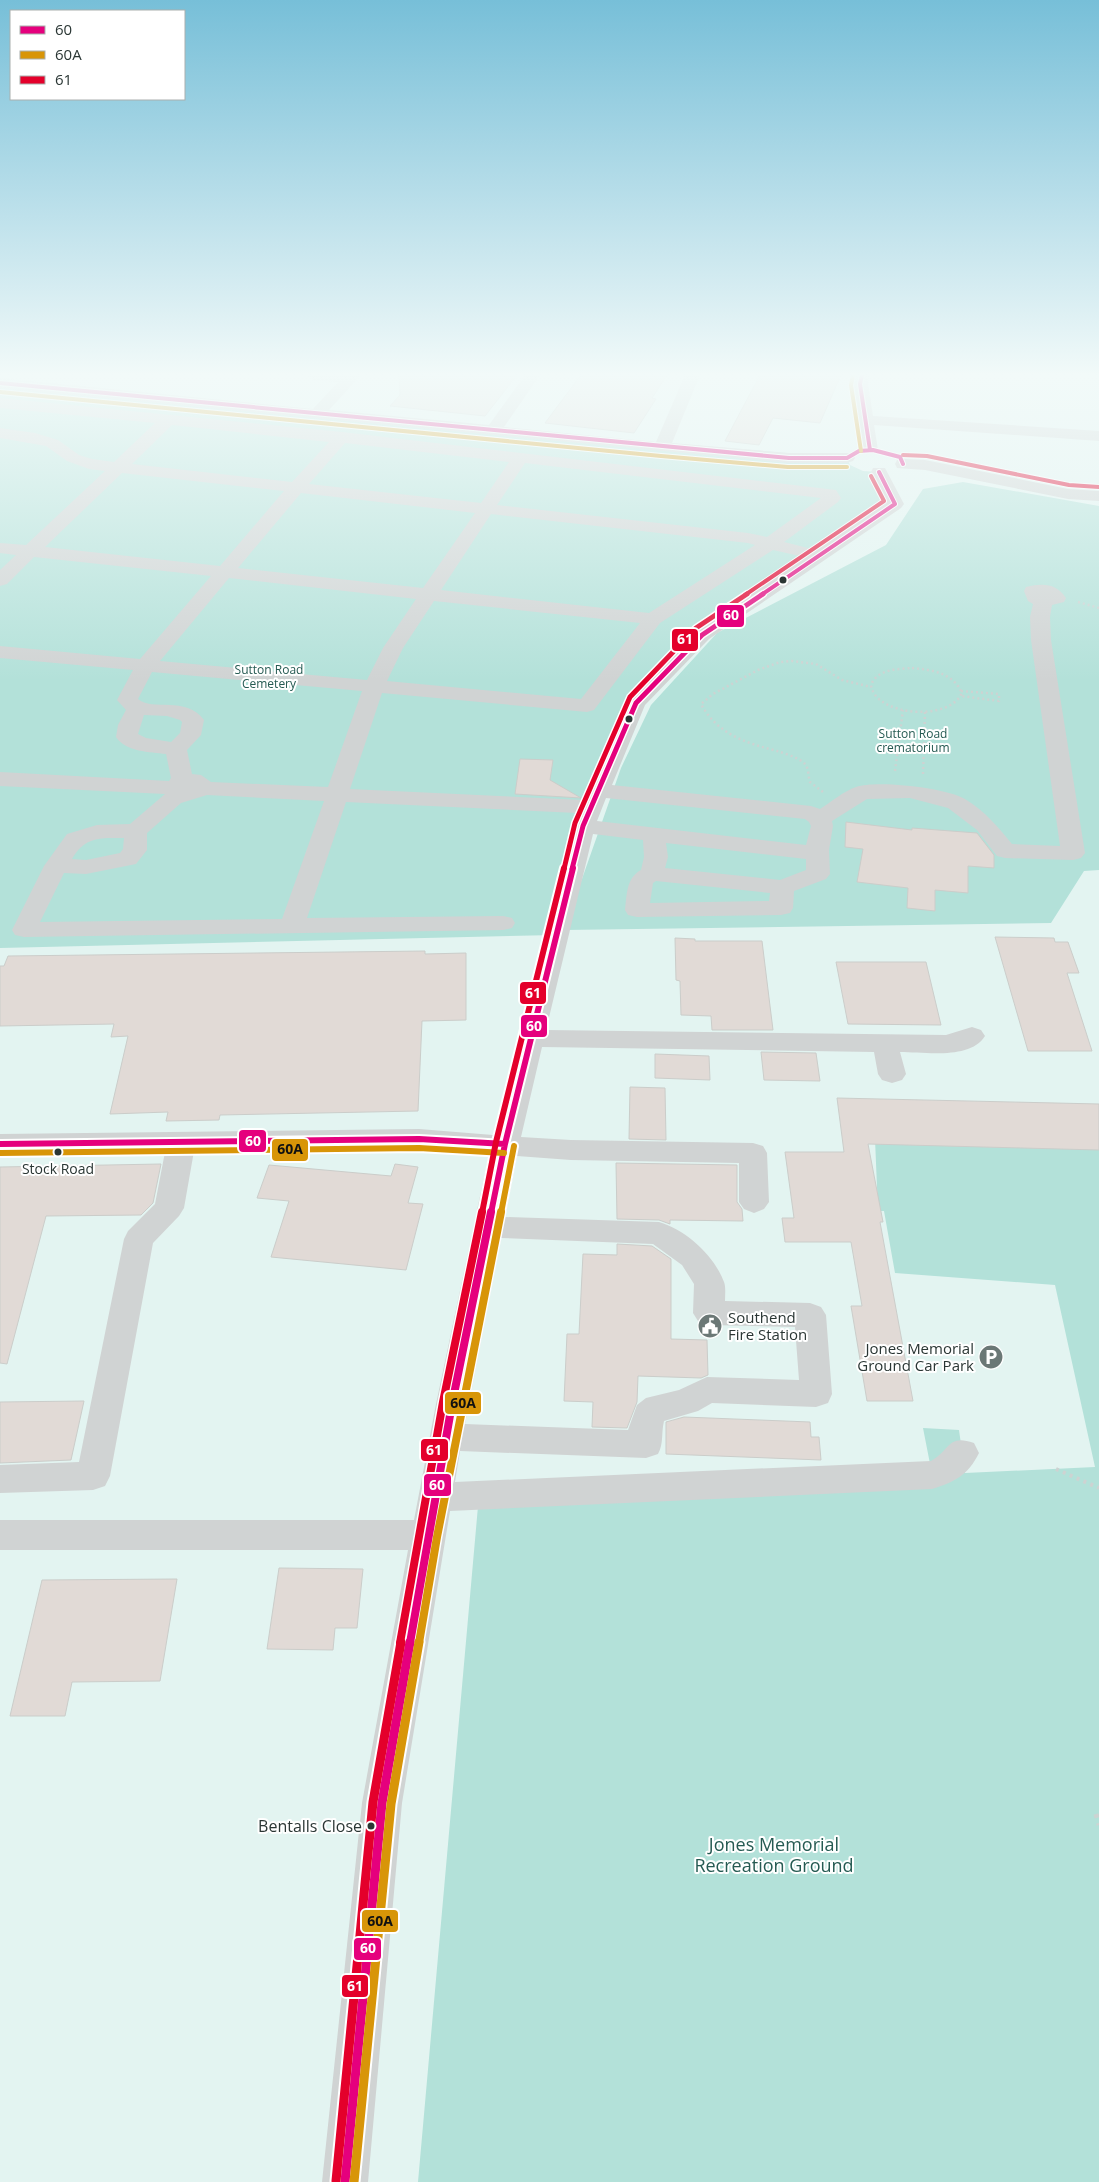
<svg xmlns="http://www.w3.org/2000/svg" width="1099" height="2182" viewBox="0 0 1099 2182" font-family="'Open Sans',sans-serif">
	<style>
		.green { fill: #b3e1d9 }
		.building { fill: #e1dad6; stroke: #cbcdca }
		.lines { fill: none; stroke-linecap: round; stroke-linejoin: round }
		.path-far2 { stroke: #cdd3d2; stroke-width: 2.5; stroke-dasharray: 2 3; stroke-linecap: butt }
		.path-far1 { stroke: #cdd3d2; stroke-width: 4; stroke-dasharray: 3 4.5; stroke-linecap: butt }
		.path { stroke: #cdd3d2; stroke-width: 5; stroke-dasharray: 4 5.5; stroke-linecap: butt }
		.minor { fill: #d0d3d3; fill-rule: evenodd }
		.bus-1-far4-casing { stroke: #fff; stroke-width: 6 }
		.bus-1-far3-casing { stroke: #fff; stroke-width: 8 }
		.bus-1-far2-casing { stroke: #fff; stroke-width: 10 }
		.bus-1-far1-casing { stroke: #fff; stroke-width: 11 }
		.bus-1-casing { stroke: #fff; stroke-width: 13 }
		.bus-2-far3-casing { stroke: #fff; stroke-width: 6 }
		.bus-2-far2-casing { stroke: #fff; stroke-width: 10 }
		.bus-2-far1-casing { stroke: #fff; stroke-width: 11 }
		.bus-2-casing { stroke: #fff; stroke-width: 13 }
		.bus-3-far4-casing { stroke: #fff; stroke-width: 6 }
		.bus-3-far3-casing { stroke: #fff; stroke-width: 8 }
		.bus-3-far2-casing { stroke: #fff; stroke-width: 10 }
		.bus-3-far1-casing { stroke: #fff; stroke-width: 11 }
		.bus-3-casing { stroke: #fff; stroke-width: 13 }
		.bus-1-far4 { stroke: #e5007d; stroke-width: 4 }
		.bus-1-far3 { stroke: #e5007d; stroke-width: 5 }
		.bus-1-far2 { stroke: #e5007d; stroke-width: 6 }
		.bus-1-far1 { stroke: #e5007d; stroke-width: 8 }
		.bus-1 { stroke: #e5007d; stroke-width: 9 }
		.bus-2-far3 { stroke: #d89508; stroke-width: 4 }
		.bus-2-far2 { stroke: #d89508; stroke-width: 6 }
		.bus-2-far1 { stroke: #d89508; stroke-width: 8 }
		.bus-2 { stroke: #d89508; stroke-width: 9 }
		.bus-3-far4 { stroke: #e4002b; stroke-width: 4 }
		.bus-3-far3 { stroke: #e4002b; stroke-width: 5 }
		.bus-3-far2 { stroke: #e4002b; stroke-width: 6 }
		.bus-3-far1 { stroke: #e4002b; stroke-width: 8 }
		.bus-3 { stroke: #e4002b; stroke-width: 9 }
		.bus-dot { fill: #2a3634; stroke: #fff; stroke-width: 2 }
		.labels { text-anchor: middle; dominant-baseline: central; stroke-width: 4; stroke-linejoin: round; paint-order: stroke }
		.far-park-label { font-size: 12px; fill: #255a52; stroke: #fff }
		.bus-label { font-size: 14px; fill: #2a3634; stroke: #fff }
		.poi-label { font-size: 15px; fill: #2a3634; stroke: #fff; text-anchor: start }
		.near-bus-label { font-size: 16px; fill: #2a3634; stroke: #fff; text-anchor: end }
		.near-park-label { font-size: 18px; fill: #255a52; stroke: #fff }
		.line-badge { stroke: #fff; stroke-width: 2 }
		.badge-label { font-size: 14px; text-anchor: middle; font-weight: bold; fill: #fff }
		.pale-badge-label { font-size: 14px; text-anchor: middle; font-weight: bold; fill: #111 }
	</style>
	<rect width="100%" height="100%" fill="#e3f4f1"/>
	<path class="green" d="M0,383L316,414L847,458L850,465L863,471L879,472L895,504L702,635L636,703L555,935L0,948Z
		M963,482L1099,506V870L1084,871L1051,923L564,930L621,768L651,705L717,633L886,545L923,489Z
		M875,1139L1099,1143V2182H418L479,1495L932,1474L923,1428L959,1430L965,1473L1095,1467L1055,1285L895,1273L884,1211H878Z"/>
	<path class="building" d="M399,375H517L485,416L390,406L400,395Z
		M581,375H667L652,398L656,399L634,433L545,423Z
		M760,375H841L820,423L773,418L759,445L725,441Z
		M520,759L553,760L550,780L581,798L515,794Z
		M846,822L912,830V828L977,833L994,855V868L968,866V893L935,890V911L907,908L908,888L857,882L863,849L845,847Z
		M995,937L1054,938L1055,942H1068L1079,973H1067L1092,1051H1028Z
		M675,938L695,939V941H762L773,1030H712L711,1016L681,1015L680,981L676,980Z
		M425,951V954L466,953V1020L422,1021L418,1111L220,1115L219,1120L166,1121L168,1112L110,1114L128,1036L111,1037L114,1024L0,1026V966H4L8,956Z
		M836,962H926L941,1025L848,1024Z
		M761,1052L816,1053L820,1081L764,1080Z
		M655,1054L709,1056L710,1080L655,1078Z
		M630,1087L665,1088L666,1140L629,1139Z
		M837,1098L1099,1104V1150L868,1144L883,1222H880L913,1401H867L851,1306H862L851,1242H785L782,1218H794L785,1152H844Z
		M616,1163L737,1165V1202L742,1209L743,1221L670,1220V1224L659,1220L617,1219Z
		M161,1164L153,1203L141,1215L46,1216L7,1364L0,1363V1167Z
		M395,1164L418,1167L408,1203L423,1204L406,1270L271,1257L289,1201L257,1198L269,1165L391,1176Z
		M617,1244L652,1246L671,1259V1339L707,1340L708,1375L701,1378L638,1376L637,1402L627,1428L592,1427L593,1402L564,1401L567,1334H579L583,1254L617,1255Z
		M84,1401L71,1460L0,1463V1402Z
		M684,1417L810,1422L811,1437H819L821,1460L666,1454V1422Z
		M279,1568L363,1569L357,1628H335L333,1650L267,1649Z
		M177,1579L160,1681L72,1682L65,1716H10L42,1580Z"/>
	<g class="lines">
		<path class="path-far2" d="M1078,602L1099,608
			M912,668C933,670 953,673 962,693C949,722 875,716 871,685C877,669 898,669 912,668Z
			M961,691L999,694V701L961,696
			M895,771L903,710
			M923,774L925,712
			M823,792L810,782C808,777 809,768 805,764C798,757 786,754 777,751C746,743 717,734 701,704L713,694L758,670L780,662L792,661L816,664L842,680L871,687"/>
		<path class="path-far1" d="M1056,1469L1099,1488"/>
		<path class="path" d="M1096,1814L1099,1825"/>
		<path class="minor" d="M306,375H361L329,410L489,425L525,375H540L504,427L656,442L685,375H700L672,443L789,453H847L853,455L855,458L853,461L847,463H789L0,388V378L313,409L338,382L313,380Z
			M854,375H869L868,384L873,416L1099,431V441L874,425L878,450L876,453H864L862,450L852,384Z
			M0,398L342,432L836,490L841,498L838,502L784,542L816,550L886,503L871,472L873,468H885L904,504L901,508L709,639L645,705L612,785L811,806L820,809C831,802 844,791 856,787C878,780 946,788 965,799C985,811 998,827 1012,844L1060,846L1031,640L1030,617L1033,604L1028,601L1024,591L1026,587C1043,583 1056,583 1066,598L1064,602L1052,605L1050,617L1051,640L1085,853L1081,858L1073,860L1005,858L997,856L977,830L948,808L910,798L867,799L832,821L833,826L829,850L830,874L826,879L794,891L793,908L790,913L781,915L637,917L628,915L625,910C627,895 626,878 641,870L644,857L643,840L593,834L546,1030L946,1035L972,1027L981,1030L985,1036C970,1060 925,1052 900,1052L906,1074L902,1080L892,1083L882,1080L878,1074L874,1052L542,1047L521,1137L571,1140L753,1143L763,1146L767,1153L769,1202L764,1209L754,1213L744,1209L739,1202V1163L571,1160L517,1156L505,1217L659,1222C686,1230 714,1255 724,1282C726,1287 725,1295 725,1301L810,1303L821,1307L826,1315L832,1394L828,1403L816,1407L712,1403L698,1411L664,1421C661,1433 664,1443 658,1454L646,1458L460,1451L455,1482L931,1461C951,1450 947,1434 974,1443L979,1453C968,1475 955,1482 932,1489L450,1511L402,1803L368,2182H322L362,1803L408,1550H0V1520H414L436,1404L489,1154L419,1149L194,1151L184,1208L179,1216L153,1243L110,1476L105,1486L93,1490L0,1493V1465L79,1462L124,1239L128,1231L155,1204L165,1152L0,1154V1134L419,1129L493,1135L572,826L577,813L346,802L307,918L503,916L512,918L515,923L512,928L503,930L24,937L15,935L12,930L44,866L67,834L97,825L130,824L165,794L0,786V772L169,781L171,778L166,754C150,752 126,752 116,737L118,725L126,710L117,700L133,670L0,658V646L140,659L211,576L34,557L7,584L0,586V570L16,555L0,553V543L26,545L105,471L89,469L67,461L46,446L0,438V428L35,433L58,440L79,455L92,459L114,462L155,423L0,408ZM172,425L329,442L292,482L132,464ZM345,443L509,462L481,503L309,484ZM525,463L821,498L767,537L748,533L497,505ZM122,473L284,491L220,566L45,547ZM301,493L475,513L423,588L238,568ZM491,514L748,543L755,545L649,613L441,590ZM773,550L804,557L695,631L629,699L583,800L350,789L382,693L587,712L594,710L660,623ZM229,578L416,599L383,648L367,680L160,661ZM434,601L640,623L581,699L387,681L403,648ZM152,672L362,691L328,787L211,782L201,775L192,774L187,750L201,735L204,720C186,695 152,712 138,699ZM144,715L167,716L180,720L182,722L180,733L171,742L146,738L138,734ZM207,795L324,801L282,919L40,922L64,873L86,874L136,864L147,850V833L181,803ZM606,798L805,819L809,822L811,826L806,845L597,821ZM124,838L123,849L120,853L86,860L72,859C85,836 101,838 124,838ZM666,843L806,859V870L780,880L665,868L668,857ZM656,881L770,893L769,901L650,903L653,883ZM501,1238L653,1244L682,1265L694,1284L693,1313L698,1321L709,1325L795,1327L799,1380L707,1377L679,1390L646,1398L637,1405L628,1430L465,1424Z
			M903,459L925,460L1068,489L1099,491V501L1068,499L925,470L897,468L895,464L897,460Z"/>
		<defs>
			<path id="bus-1-far4" d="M862,375L860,384L870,450
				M0,383L789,458H847L859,451L873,450L900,457L903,464
				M761,595L895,504L879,472"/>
			<path id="bus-1-far3" d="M572,869L583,826L636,703L702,635L763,594"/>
			<path id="bus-1-far2" d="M0,1144L419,1139L505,1144
				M491,1213L505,1144L573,868"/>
			<path id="bus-1-far1" d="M410,1643L452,1404L491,1212"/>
			<path id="bus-1" d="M345,2182L382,1803L410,1642"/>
			<path id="bus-2-far3" d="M853,375L851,385L861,451
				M0,392L661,456L788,467H847"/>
			<path id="bus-2-far2" d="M0,1153L419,1148L504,1153
				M501,1213L514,1146"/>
			<path id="bus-2-far1" d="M419,1643L437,1537L501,1212"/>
			<path id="bus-2" d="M354,2182L391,1804L419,1642"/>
			<path id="bus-3-far4" d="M903,455L927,456L1069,485L1099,487
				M745,595L884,501L871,476"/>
			<path id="bus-3-far3" d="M564,869L575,823L630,697L696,628L747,594"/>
			<path id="bus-3-far2" d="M482,1213L496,1142L564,868"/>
			<path id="bus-3-far1" d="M400,1643L443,1402L482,1212"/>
			<path id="bus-3" d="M336,2181L373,1802L401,1642"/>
		</defs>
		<use href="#bus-1-far4" class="bus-1-far4-casing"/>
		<use href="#bus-1-far3" class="bus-1-far3-casing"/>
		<use href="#bus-1-far2" class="bus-1-far2-casing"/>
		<use href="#bus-1-far1" class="bus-1-far1-casing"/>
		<use href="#bus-1" class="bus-1-casing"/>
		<use href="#bus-2-far3" class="bus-2-far3-casing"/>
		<use href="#bus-2-far2" class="bus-2-far2-casing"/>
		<use href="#bus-2-far1" class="bus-2-far1-casing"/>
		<use href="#bus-2" class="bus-2-casing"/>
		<use href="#bus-3-far4" class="bus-3-far4-casing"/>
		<use href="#bus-3-far3" class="bus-3-far3-casing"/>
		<use href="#bus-3-far2" class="bus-3-far2-casing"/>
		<use href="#bus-3-far1" class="bus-3-far1-casing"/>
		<use href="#bus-3" class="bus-3-casing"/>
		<use href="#bus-1-far4" class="bus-1-far4"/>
		<use href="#bus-1-far3" class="bus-1-far3"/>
		<use href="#bus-1-far2" class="bus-1-far2"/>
		<use href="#bus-1-far1" class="bus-1-far1"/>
		<use href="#bus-1" class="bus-1"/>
		<use href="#bus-2-far3" class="bus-2-far3"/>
		<use href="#bus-2-far2" class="bus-2-far2"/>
		<use href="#bus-2-far1" class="bus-2-far1"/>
		<use href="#bus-2" class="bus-2"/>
		<use href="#bus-3-far4" class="bus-3-far4"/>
		<use href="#bus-3-far3" class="bus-3-far3"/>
		<use href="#bus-3-far2" class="bus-3-far2"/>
		<use href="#bus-3-far1" class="bus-3-far1"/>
		<use href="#bus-3" class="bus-3"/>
	</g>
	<linearGradient id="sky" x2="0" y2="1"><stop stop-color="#77bfd8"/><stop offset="0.55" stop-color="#f2faf9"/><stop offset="1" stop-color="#f2faf9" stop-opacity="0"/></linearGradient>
	<rect width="1099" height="681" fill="url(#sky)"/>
	<defs>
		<symbol id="civic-disc" viewBox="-11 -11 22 22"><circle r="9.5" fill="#6b7876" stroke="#fff"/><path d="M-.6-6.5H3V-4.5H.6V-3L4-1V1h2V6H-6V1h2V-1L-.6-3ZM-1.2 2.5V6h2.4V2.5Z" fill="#fff"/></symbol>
		<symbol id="parking-disc" viewBox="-11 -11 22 22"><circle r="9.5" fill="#6b7876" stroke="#fff"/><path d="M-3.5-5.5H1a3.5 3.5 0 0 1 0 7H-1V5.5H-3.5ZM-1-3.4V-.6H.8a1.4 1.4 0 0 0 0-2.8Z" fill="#fff"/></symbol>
	</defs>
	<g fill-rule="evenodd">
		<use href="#civic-disc" x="696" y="1312" width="28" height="28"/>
		<use href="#parking-disc" x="977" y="1343" width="28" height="28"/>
	</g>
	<g class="bus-dot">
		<circle cx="783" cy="580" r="4.5"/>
		<circle cx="629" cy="719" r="4.5"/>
		<circle cx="58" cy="1152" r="4.5"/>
		<circle cx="371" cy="1826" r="4.5"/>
	</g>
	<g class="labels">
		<g class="far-park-label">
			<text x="269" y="669">Sutton Road<tspan x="269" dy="14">Cemetery</tspan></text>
			<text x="913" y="733">Sutton Road<tspan x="913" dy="14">crematorium</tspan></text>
		</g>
		<g class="bus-label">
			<text x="58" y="1168">Stock Road</text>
		</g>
		<g class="poi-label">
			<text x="728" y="1317">Southend<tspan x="728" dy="17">Fire Station</tspan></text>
			<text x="974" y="1348" text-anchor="end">Jones Memorial<tspan x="974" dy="17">Ground Car Park</tspan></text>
		</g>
		<g class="near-bus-label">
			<text x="362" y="1826">Bentalls Close</text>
		</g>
		<g class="near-park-label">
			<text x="774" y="1844">Jones Memorial<tspan x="774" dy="21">Recreation Ground</tspan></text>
		</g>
	</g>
	<g class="line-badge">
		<rect x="716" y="604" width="29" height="24" rx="5" fill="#e5007d"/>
		<rect x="671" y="628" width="28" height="24" rx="5" fill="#e4002b"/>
		<rect x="519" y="981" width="28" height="24" rx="5" fill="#e4002b"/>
		<rect x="520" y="1014" width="28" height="24" rx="5" fill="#e5007d"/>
		<rect x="238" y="1129" width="29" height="24" rx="5" fill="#e5007d"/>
		<rect x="271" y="1138" width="38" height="24" rx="5" fill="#d89508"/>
		<rect x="444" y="1391" width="38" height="24" rx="5" fill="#d89508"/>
		<rect x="420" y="1438" width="29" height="24" rx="5" fill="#e4002b"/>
		<rect x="423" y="1473" width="29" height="24" rx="5" fill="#e5007d"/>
		<rect x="361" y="1909" width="38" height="24" rx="5" fill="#d89508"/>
		<rect x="353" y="1937" width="29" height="24" rx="5" fill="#e5007d"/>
		<rect x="341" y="1974" width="28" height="24" rx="5" fill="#e4002b"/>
	</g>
	<g class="badge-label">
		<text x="731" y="620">60</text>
		<text x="685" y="644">61</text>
		<text x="533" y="998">61</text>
		<text x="534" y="1031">60</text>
		<text x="253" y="1146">60</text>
		<text x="434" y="1455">61</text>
		<text x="437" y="1490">60</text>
		<text x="368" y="1953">60</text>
		<text x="355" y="1991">61</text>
	</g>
	<g class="pale-badge-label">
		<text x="290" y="1154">60A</text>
		<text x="463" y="1408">60A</text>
		<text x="380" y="1926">60A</text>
	</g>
	<rect x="10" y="10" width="175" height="90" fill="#ffffff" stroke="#aaafae"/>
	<rect x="20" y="26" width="25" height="8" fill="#e5007d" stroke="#aaafae"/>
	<text x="55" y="35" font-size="15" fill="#2a3634">60</text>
	<rect x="20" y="51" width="25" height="8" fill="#d89508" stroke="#aaafae"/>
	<text x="55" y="60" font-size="15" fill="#2a3634">60A</text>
	<rect x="20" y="76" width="25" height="8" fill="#e4002b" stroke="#aaafae"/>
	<text x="55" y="85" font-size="15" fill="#2a3634">61</text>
</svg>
